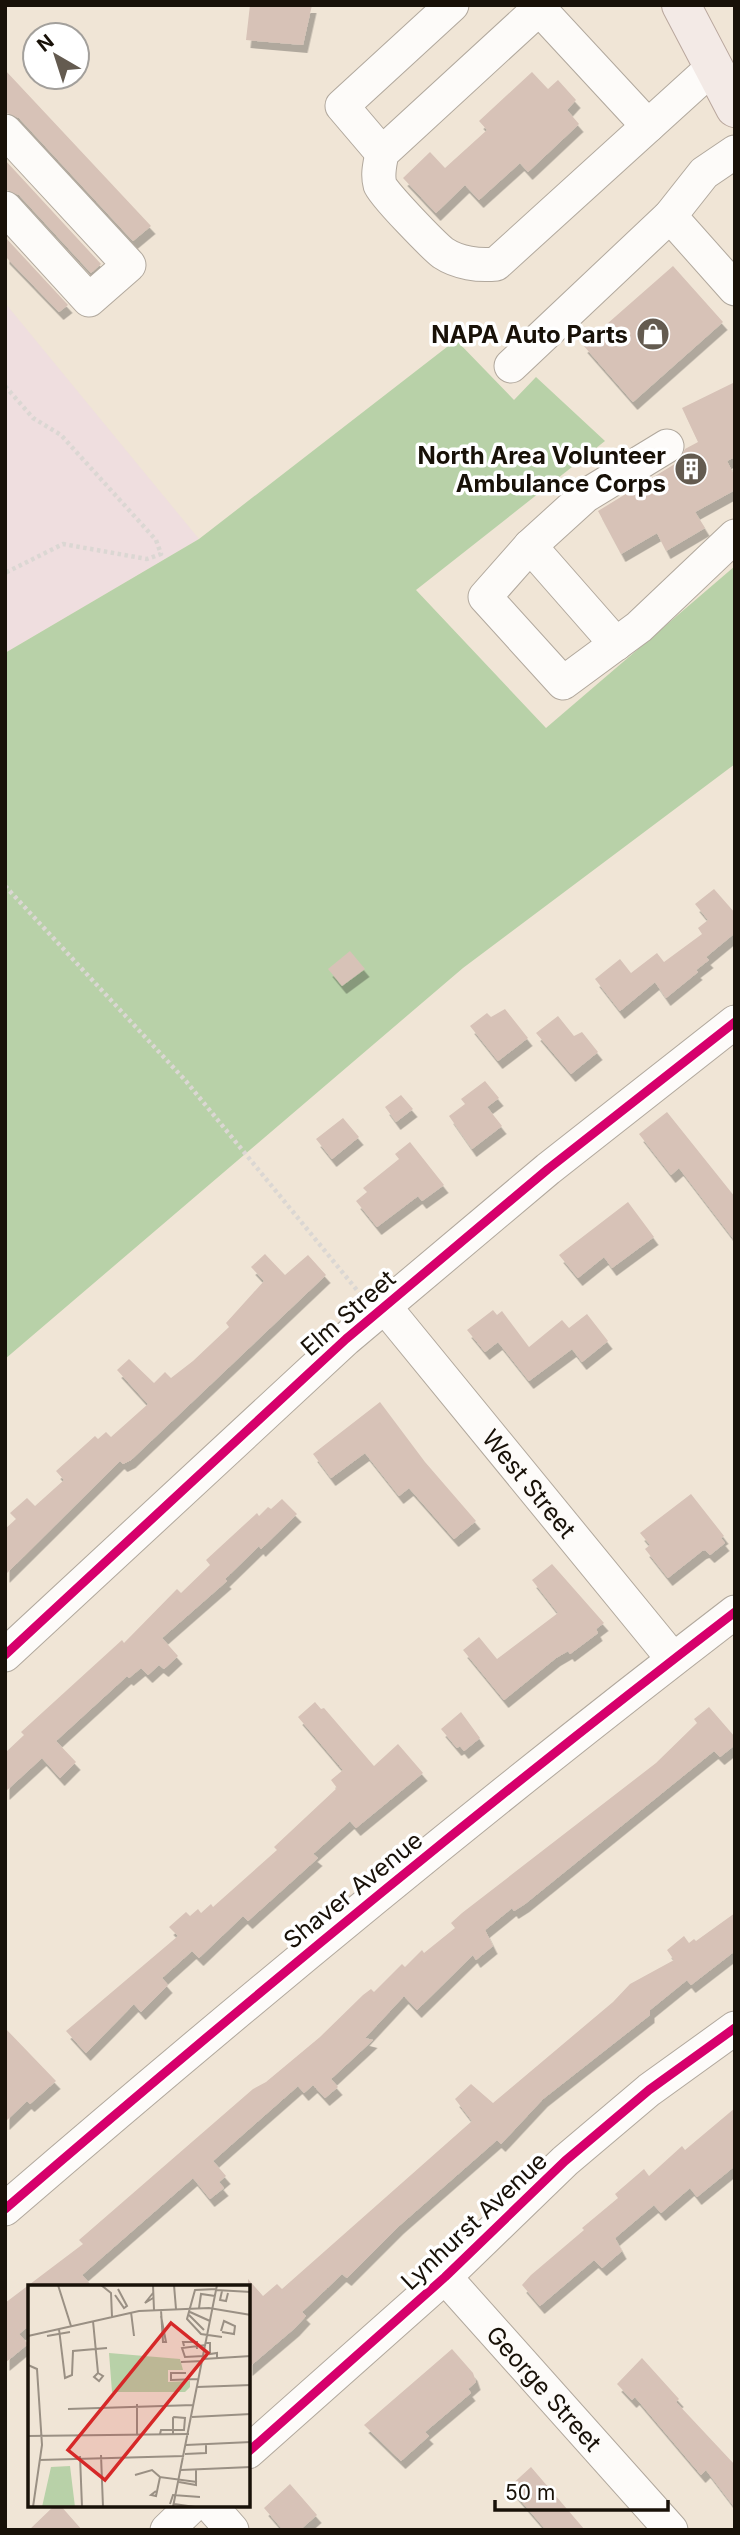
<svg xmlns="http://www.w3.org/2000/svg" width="740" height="2535" viewBox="0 0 740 2535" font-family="Inter,sans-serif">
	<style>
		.education { fill: #efdedf }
		.forest { fill: #b8d1a8 }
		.building { fill: #d7c2b7; filter: url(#shadow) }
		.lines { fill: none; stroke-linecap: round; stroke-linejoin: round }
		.minor-casing { stroke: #b1a89d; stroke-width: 35 }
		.major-casing { stroke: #b9a79d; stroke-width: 40 }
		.path { stroke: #dbd7d3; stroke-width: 4.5; stroke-dasharray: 3.5 3.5; stroke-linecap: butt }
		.minor { stroke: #fdfbf9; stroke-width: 33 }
		.major { stroke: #f3eae6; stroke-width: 38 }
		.cycleway-casing { stroke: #fff; stroke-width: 13 }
		.cycleway { stroke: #d6006c; stroke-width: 9 }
		.labels { text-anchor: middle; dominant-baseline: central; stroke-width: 7; stroke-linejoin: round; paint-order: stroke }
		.poi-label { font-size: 24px; font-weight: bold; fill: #181108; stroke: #fff; text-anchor: end }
		.street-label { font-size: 24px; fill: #181108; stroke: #fff }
		.inset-road { fill: none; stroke: #9a9084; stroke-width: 2 }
		.view { fill: #d62828; fill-opacity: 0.15; stroke: #d62828; stroke-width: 3.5 }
		.inset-edge { fill: none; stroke: #181108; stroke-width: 3.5 }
	</style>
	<defs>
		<filter id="shadow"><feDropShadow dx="4.5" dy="8" stdDeviation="0" flood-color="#0004"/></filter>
	</defs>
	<rect width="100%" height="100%" fill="#f0e5d6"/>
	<path class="education" d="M5,303L199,539L5,653Z"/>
	<path class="forest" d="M456,340L514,400L536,377L605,441L416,590L546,728L735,566V764L463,968L5,1359V653L199,539Z"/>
	<path class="building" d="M250,5H312L303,45L246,40Z
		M5,70L151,226L133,241L19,118L5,112Z
		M532,72L548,89L558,80L576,100L567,110L579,124L528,172L520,163L479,200L465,185L436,213L403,178L430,152L445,168L487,130L479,121Z
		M5,160L101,264L91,273L19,195L5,189Z
		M5,237L68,305L59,312L5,256Z
		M673,266L723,322L633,402L583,345Z
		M735,382V457L727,461L735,477V490L695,512L705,528L666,551L657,533L621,554L598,511L678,462L685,449L698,442L682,408Z
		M714,889L735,913V933L706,957L709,960L696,970L698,972L666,998L655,982L620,1011L595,979L620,959L631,973L657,953L664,962L702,934L698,928L708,920L695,904Z
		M350,951L365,969L342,986L328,969Z
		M505,1009L528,1038L498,1061L470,1026L487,1013L491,1017Z
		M558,1016L574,1036L582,1032L598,1052L571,1074L536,1033Z
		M485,1081L499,1098L487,1107L502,1126L472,1149L449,1116L465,1104L461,1099Z
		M401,1095L413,1109L396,1122L385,1107Z
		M667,1112L735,1197V1241L679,1168L671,1175L639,1134Z
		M343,1118L359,1137L332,1159L316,1139Z
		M410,1142L444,1185L422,1201L418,1196L377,1227L356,1201L367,1192L363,1188L399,1159L395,1154Z
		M628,1202L654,1237L612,1268L604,1257L578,1278L559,1255Z
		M265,1254L285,1275L308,1255L326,1275L131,1460L123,1464L120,1461L5,1575V1529L16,1519L10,1513L27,1498L35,1506L64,1480L56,1471L95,1436L98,1439L106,1432L111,1437L148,1404L117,1370L129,1359L154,1383L165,1372L171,1378L193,1361L229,1327L226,1323L264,1281L251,1267Z
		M493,1310L497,1315L502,1311L529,1347L562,1320L569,1328L587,1314L608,1341L582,1362L572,1349L529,1381L498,1342L485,1352L467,1330Z
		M380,1402L425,1462L476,1521L454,1539L409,1488L399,1496L365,1453L331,1478L313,1454Z
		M691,1494L724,1536L721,1538L725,1543L710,1555L705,1550L702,1551L668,1578L645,1549L650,1545L640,1533Z
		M282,1499L297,1514L261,1549L259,1546L225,1579L227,1581L162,1638L178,1656L164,1669L159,1665L148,1675L141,1668L129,1678L127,1676L56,1741L76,1762L60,1778L42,1758L5,1792V1753L24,1735L21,1732L122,1640L124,1643L177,1589L181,1593L210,1565L206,1560L257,1513L259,1516L268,1507L271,1509Z
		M552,1564L604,1623L596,1629L598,1633L570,1654L568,1651L556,1658L504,1700L463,1650L479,1637L497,1659L558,1613L532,1580Z
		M315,1702L321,1709L324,1708L374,1766L398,1744L423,1773L356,1828L350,1821L313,1854L318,1858L248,1921L243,1916L199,1958L192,1951L162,1978L168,1985L141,2012L134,2004L86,2053L66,2031L178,1936L169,1927L186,1912L190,1916L198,1909L201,1913L211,1904L213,1907L277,1850L274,1847L337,1788L331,1780L343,1770L298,1717Z
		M709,1707L735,1737V1745L720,1757L714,1751L525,1904L514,1911L512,1908L485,1930L493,1946L476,1960L473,1955L417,2010L404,1996L365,2038L373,2040L331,2079L338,2087L325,2098L313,2085L304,2093L298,2086L213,2161L226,2176L219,2182L224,2188L210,2199L193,2178L82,2275L92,2286H30V2325L19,2334L28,2344L5,2363V2303L83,2244L79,2240L253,2089L266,2082L320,2037L363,1995L371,1989L374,1992L402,1964L405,1967L422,1950L424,1953L455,1928L451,1923L462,1913L656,1763L697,1723L694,1719Z
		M461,1712L480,1738L464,1751L460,1746L457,1748L441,1729Z
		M735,1913V1951L691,1985L687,1980L650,2010V2015L543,2099L501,2144L497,2140L399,2226L347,2278L342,2274L302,2312L306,2316L295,2328L248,2368V2279L263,2296L277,2284L282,2289L472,2121L455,2099L471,2084L493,2103L613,2002L630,1984L674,1960L667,1950L684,1936L689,1943L694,1939L696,1941Z
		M5,2028L56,2081L30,2104L27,2101L5,2122Z
		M735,2108V2166L697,2197L690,2188L661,2213L654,2205L615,2238L622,2251L602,2268L594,2260L540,2306L522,2285L531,2275L584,2230L582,2228L618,2198L615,2194L644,2169L649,2176L682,2146L685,2150Z
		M452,2349L473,2373L476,2382L468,2389L471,2393L425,2432L429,2436L401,2461L364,2425Z
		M642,2358L679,2399L676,2402L735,2465V2508L706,2470L701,2475L635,2397L632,2400L617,2384Z
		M531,2467L585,2530H546L509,2487Z
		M290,2484L317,2515L300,2530H283L264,2508Z
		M55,2505H60L82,2530H29Z"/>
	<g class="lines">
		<defs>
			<g id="minor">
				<path d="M536,5L648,126"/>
				<path d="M543,5L382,153C380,164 377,174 380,185C383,194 434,246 443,253C458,263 479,266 496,264L713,67"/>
				<path d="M5,131L129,265L89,300L5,208"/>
				<path d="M382,153L342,106L452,5"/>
				<path d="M670,216L735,289"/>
				<path d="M511,366L670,216L704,173L735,152"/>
				<path d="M667,446L585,496L530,546L485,597L563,683L639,627L735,536"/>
				<path d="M530,546L616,644"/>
				<path id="s1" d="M385,1307L673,1659"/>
				<path d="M5,1655L346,1339L548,1169L735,1022"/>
				<path d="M5,2209C243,2004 485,1804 735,1612"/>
				<path id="s2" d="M445,2277L671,2530"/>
				<path d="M248,2452L445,2277L565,2161L649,2090L735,2028"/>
				<path d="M210,2505L232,2530"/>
				<path d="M167,2530L193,2505"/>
			</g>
			<path id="major" d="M681,5L735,108"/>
		</defs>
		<use href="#minor" class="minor-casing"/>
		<use href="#major" class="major-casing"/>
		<path class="path" d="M5,386L33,418L61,435L156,540L161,554L147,559L63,544L5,573
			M5,886L185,1080L361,1295"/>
		<use href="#minor" class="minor"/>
		<use href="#major" class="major"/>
		<defs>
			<path id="cycleway" d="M5,1655L346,1339L548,1169L735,1022
				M5,2209C243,2004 485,1804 735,1612
				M248,2452L445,2277L565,2161L649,2090L735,2028"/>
		</defs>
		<use href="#cycleway" class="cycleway-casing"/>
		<use href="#cycleway" class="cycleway"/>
	</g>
	<defs>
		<symbol id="shop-disc" viewBox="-11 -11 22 22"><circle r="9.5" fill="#645b50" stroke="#fff"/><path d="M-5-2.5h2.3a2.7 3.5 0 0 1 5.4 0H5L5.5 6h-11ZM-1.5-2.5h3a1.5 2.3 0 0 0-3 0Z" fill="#fff"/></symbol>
		<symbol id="building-disc" viewBox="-11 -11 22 22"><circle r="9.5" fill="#645b50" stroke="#fff"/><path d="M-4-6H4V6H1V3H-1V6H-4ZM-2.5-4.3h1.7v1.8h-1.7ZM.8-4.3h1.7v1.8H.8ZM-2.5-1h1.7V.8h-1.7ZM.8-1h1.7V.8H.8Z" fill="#fff"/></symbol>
	</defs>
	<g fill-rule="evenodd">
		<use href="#shop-disc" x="634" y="315" width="38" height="38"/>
		<use href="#building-disc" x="672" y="450" width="38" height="38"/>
	</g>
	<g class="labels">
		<g class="poi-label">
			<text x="628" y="334">NAPA Auto Parts</text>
			<text x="666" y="455">North Area Volunteer<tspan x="666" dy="28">Ambulance Corps</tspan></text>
		</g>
		<g class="street-label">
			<text transform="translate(348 1313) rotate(-41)">Elm Street</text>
			<text stroke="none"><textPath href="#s1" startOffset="228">West Street</textPath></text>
			<text transform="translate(353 1890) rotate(-39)">Shaver Avenue</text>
			<text transform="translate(474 2221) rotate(-43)">Lynhurst Avenue</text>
			<text stroke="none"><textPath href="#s2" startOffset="149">George Street</textPath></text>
		</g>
	</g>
	<g transform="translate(28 2285)">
		<rect width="222" height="222" fill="#f0e5d6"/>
		<path d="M81,68L152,74L155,85H140V97L162,96V102L157,107H84ZM42,181L47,222H14L23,182Z" fill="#b8d1a8"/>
		<path class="inset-road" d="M30,0L43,41M73,0L83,8L84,32M125,0L126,25M146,0L148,24M188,5L223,7M194,6L192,15L198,16L200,8M125,8L117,18L125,13M87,10L96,23L99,21L90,4M162,23L159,34L173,49L194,52M162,23L167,5L189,4M171,23L173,9L187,11M133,25L135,57H138L133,31M103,27L106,51M162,27L182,36M161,30L176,45M65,36L70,88L66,92L71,96L75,91L70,88M31,44L37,93L44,90L45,66L79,63M193,46L196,36L207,41L206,49L194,47M0,51L111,26L181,23L223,30M19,51L42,47M178,58H182V69L189,68V74M156,61L155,57H169V64M176,71L157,72L154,63L178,60M175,74L223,71M153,77L175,76M0,80L9,84L14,160L5,222M158,88H143V95L171,94M169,102L223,100M109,119V149M40,124L166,120M164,132L223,129M132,149L133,145H156L157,133L146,132L145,133V149M0,151L161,149M158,160L223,157M157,169L178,168V159M73,170L75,222M52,171L54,222M11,175L156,171M153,185L223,182M107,190L124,185L132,192M151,197L168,200V185M128,206L123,210L128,211L132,192L169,197M142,219L145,210L172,212M146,219L167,222M145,222L189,0"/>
		<path class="view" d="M143,38L180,68L77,195L40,165Z"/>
		<rect width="222" height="222" class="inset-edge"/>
	</g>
	<rect width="740" height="2535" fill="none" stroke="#181108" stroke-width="14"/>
	<g transform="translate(56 56) rotate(321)"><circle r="33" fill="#ffffff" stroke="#a3a09c" stroke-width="2"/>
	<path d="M0-5L12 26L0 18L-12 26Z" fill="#645b50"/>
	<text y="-10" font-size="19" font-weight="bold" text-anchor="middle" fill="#181108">N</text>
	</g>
	<path d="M495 2500v10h173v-10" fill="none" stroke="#181108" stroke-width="3.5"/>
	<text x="505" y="2500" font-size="21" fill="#181108" stroke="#ffffff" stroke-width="5" paint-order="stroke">50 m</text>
</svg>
